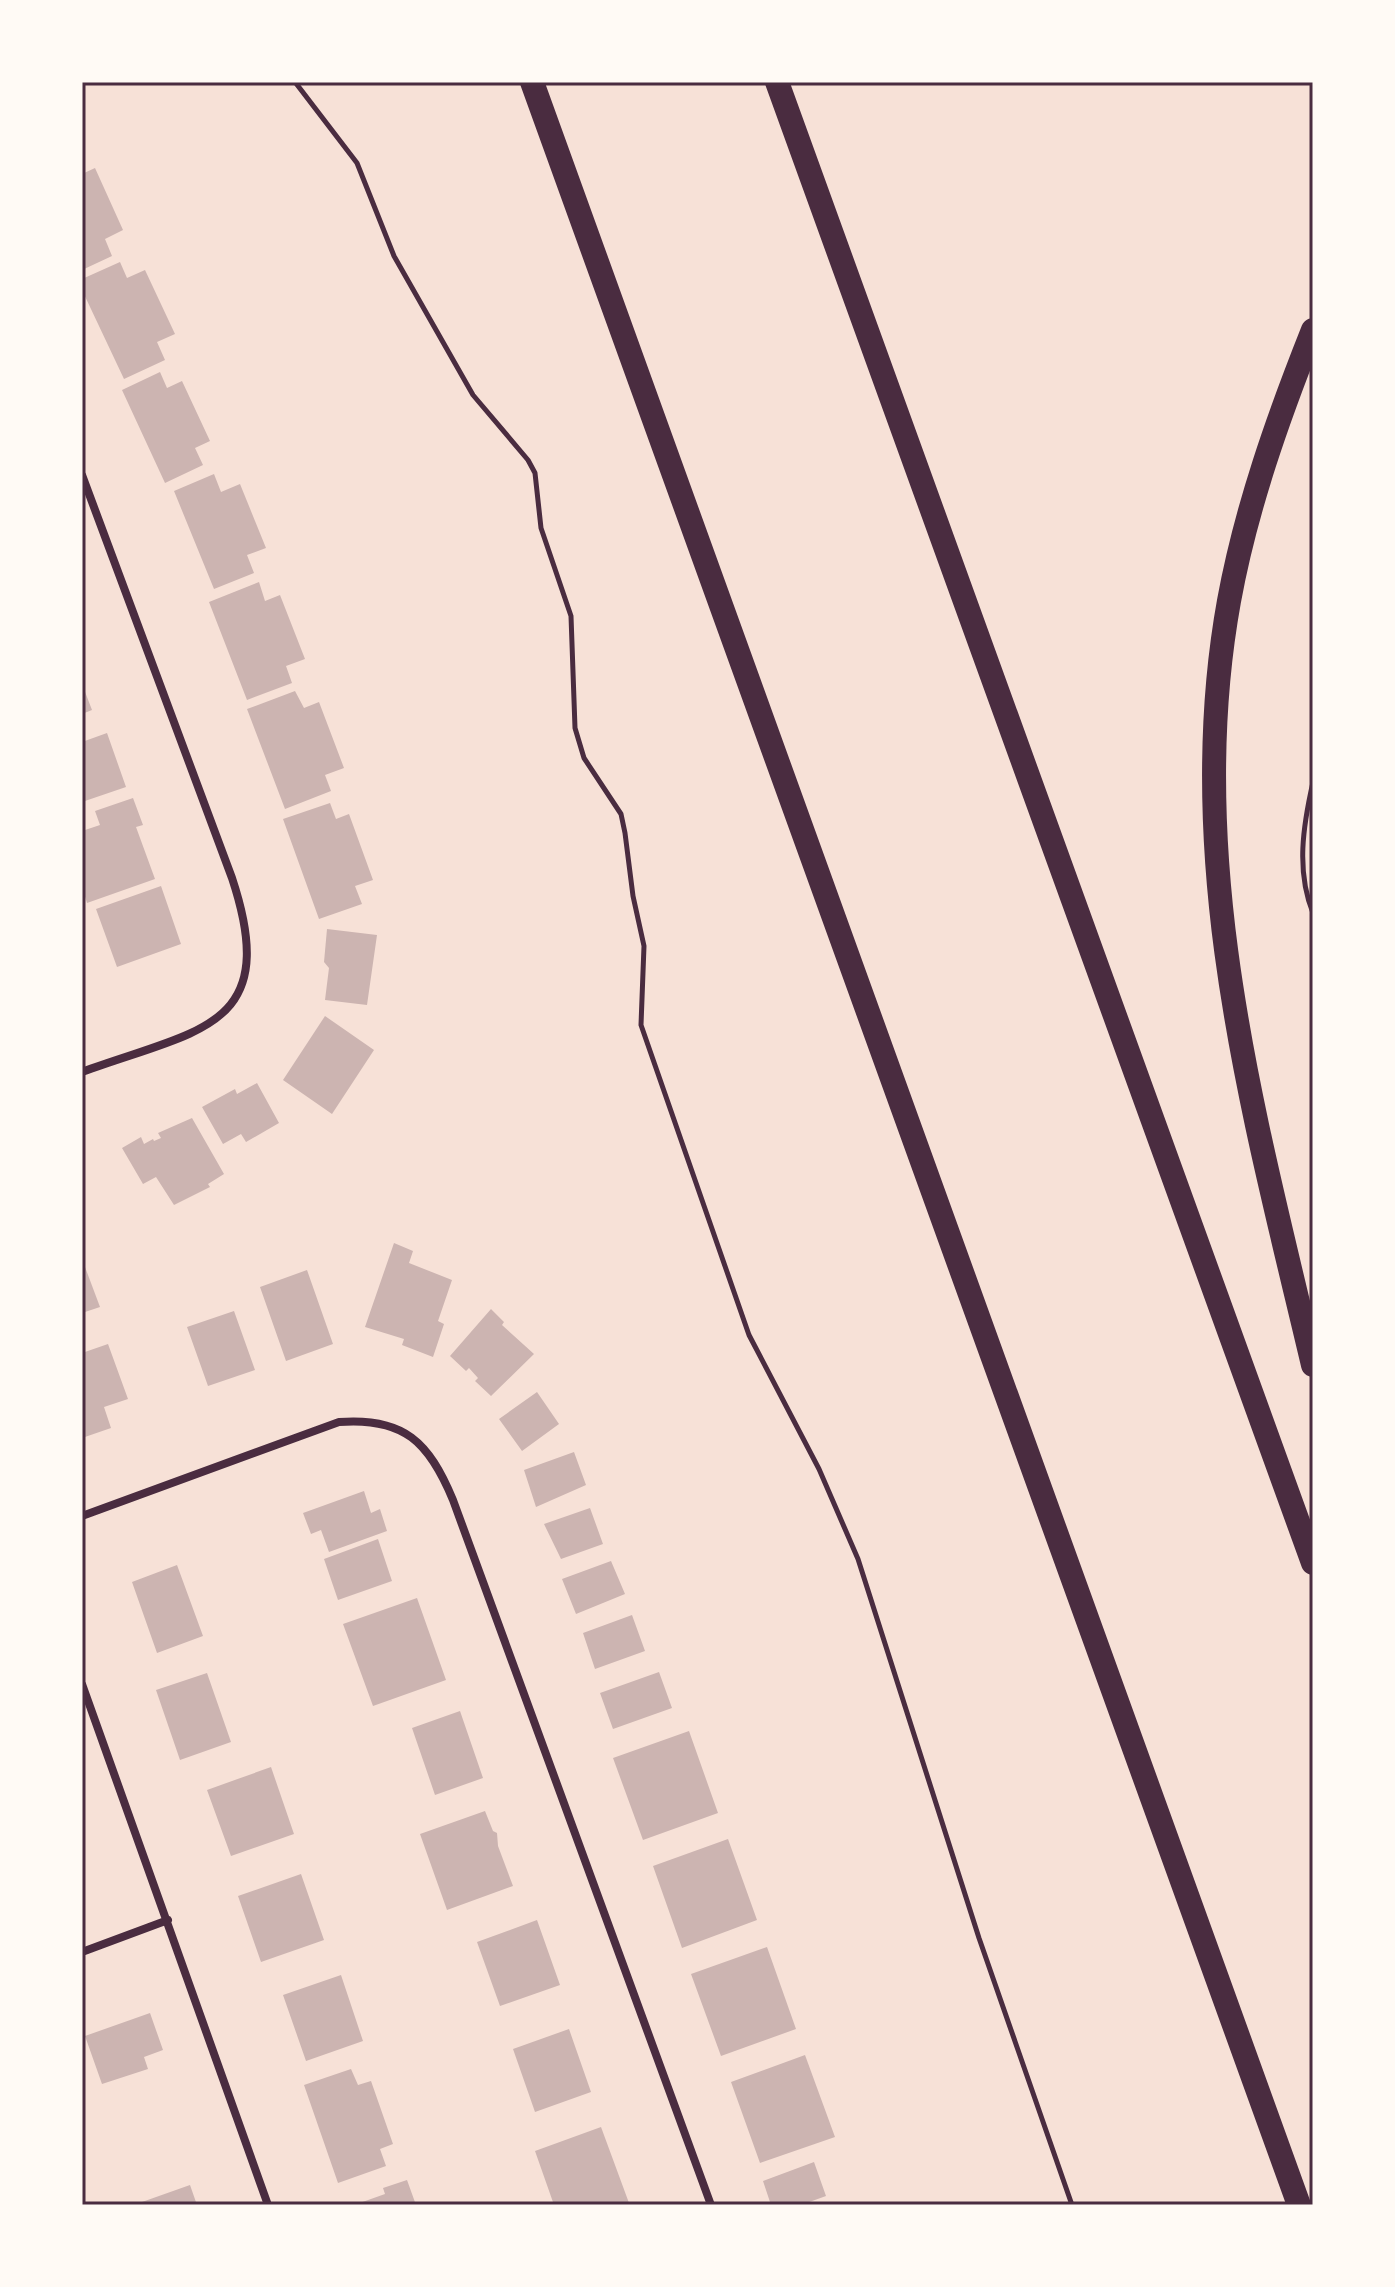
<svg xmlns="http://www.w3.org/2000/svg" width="1395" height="2287" viewBox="0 0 1395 2287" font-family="'Asap Condensed',sans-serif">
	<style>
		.building { fill: #ccb4b1 }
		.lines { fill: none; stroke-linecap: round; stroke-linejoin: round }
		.path { stroke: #4a2c40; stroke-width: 5 }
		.minor { stroke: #4a2c40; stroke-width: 8 }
		.motorway { stroke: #4a2c40; stroke-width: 24 }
		.neatline { fill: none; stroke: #4a2c40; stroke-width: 3 }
	</style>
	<rect width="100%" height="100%" fill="#f7e1d7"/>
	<path class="building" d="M95,168L123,230L105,239L112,256L82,270V174Z
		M120,262L127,278L145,270L175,334L157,342L165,360L124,379L82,290V279Z
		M160,372L167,388L182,381L210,441L195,448L203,465L165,483L122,390Z
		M214,474L221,492L240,484L266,548L247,555L254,573L214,589L174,491Z
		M259,582L265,601L280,595L305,659L286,666L292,683L247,700L209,602Z
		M82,684L92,710L82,714Z
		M295,691L304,708L319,702L344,768L325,775L331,791L285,809L247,709Z
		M107,733L126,787L82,802V742Z
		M133,798L143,825L136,827L155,879L87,903L82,887V831L100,825L95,811Z
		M330,803L336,819L349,814L373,880L355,886L362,904L319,919L283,819Z
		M161,886L181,944L117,967L96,909Z
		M327,929L377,935L367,1005L325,1000L329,968L324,962Z
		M325,1016L374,1050L332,1114L283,1080Z
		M257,1083L279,1123L246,1142L241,1134L223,1144L202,1107L235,1089L237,1094Z
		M192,1118L224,1174L208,1184L210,1187L174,1205L156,1177L143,1184L122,1148L141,1137L144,1144L153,1139L154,1141L161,1138L158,1133Z
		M394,1243L413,1251L409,1263L452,1280L438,1321L444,1324L433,1357L402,1345L404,1339L365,1327Z
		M82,1259L100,1307L82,1313Z
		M307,1270L333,1344L286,1361L260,1287Z
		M491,1309L504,1322L502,1325L534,1354L491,1396L475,1381L478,1378L469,1368L466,1371L450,1356Z
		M234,1311L255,1370L208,1386L187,1327Z
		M108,1344L128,1399L104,1407L111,1428L82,1438V1353Z
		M537,1392L559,1424L522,1451L499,1419Z
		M574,1452L586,1485L536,1507L524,1470Z
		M364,1491L371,1513L380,1509L387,1531L329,1552L321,1530L311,1534L303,1513Z
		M590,1508L603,1544L561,1559L544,1524Z
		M378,1539L392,1581L338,1600L324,1559Z
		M611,1561L625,1594L576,1614L562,1579Z
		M177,1565L203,1636L157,1653L132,1582Z
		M417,1598L446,1680L373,1706L343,1624Z
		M632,1615L645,1651L595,1669L583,1633Z
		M659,1672L672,1708L613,1729L600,1693Z
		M207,1673L231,1742L180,1760L156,1690Z
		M460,1711L483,1778L435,1795L412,1728Z
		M689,1731L718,1813L643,1840L613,1758Z
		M271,1767L294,1834L231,1856L207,1790Z
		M485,1811L493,1831L497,1833L498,1846L513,1886L447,1910L420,1834Z
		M728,1839L757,1920L682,1948L653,1866Z
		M301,1874L324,1940L261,1962L238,1896Z
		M537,1920L560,1985L500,2006L477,1942Z
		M767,1947L796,2029L721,2056L691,1974Z
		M341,1975L363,2041L306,2061L283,1995Z
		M150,2013L163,2050L144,2057L148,2069L102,2084L85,2036Z
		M569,2029L591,2092L535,2112L513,2049Z
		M805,2055L835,2137L760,2163L731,2082Z
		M351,2069L358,2085L371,2081L393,2144L380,2149L386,2166L338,2183L304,2085Z
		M601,2127L629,2203L554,2205L535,2151Z
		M814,2162L826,2196L801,2205H771L763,2181Z
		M407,2180L416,2205H354L385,2194L383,2188Z
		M190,2185L197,2205H143L142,2202Z"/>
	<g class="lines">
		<path class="path" d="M295,82L357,163L394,256L473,395L528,460L535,473L541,528L571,616L575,728L584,758L621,814L625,833L633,896L644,946L641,1025L749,1335L819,1469L858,1559L979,1938L1072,2205
			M1313,782C1303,826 1296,871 1313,913"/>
		<path class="minor" d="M82,475L232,878C282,1029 199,1029 82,1072
			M82,1516L339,1422C404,1417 429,1442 453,1500L711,2205
			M82,1684L268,2205
			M82,1952L168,1920"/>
		<path class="motorway" d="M532,82L1299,2205
			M777,82L1313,1563
			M1313,330C1278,418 1246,508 1229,601C1182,860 1254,1115 1313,1365"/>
	</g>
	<rect width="1395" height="2287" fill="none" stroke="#fffaf5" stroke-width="168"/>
	<rect x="84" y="84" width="1227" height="2119" class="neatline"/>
</svg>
